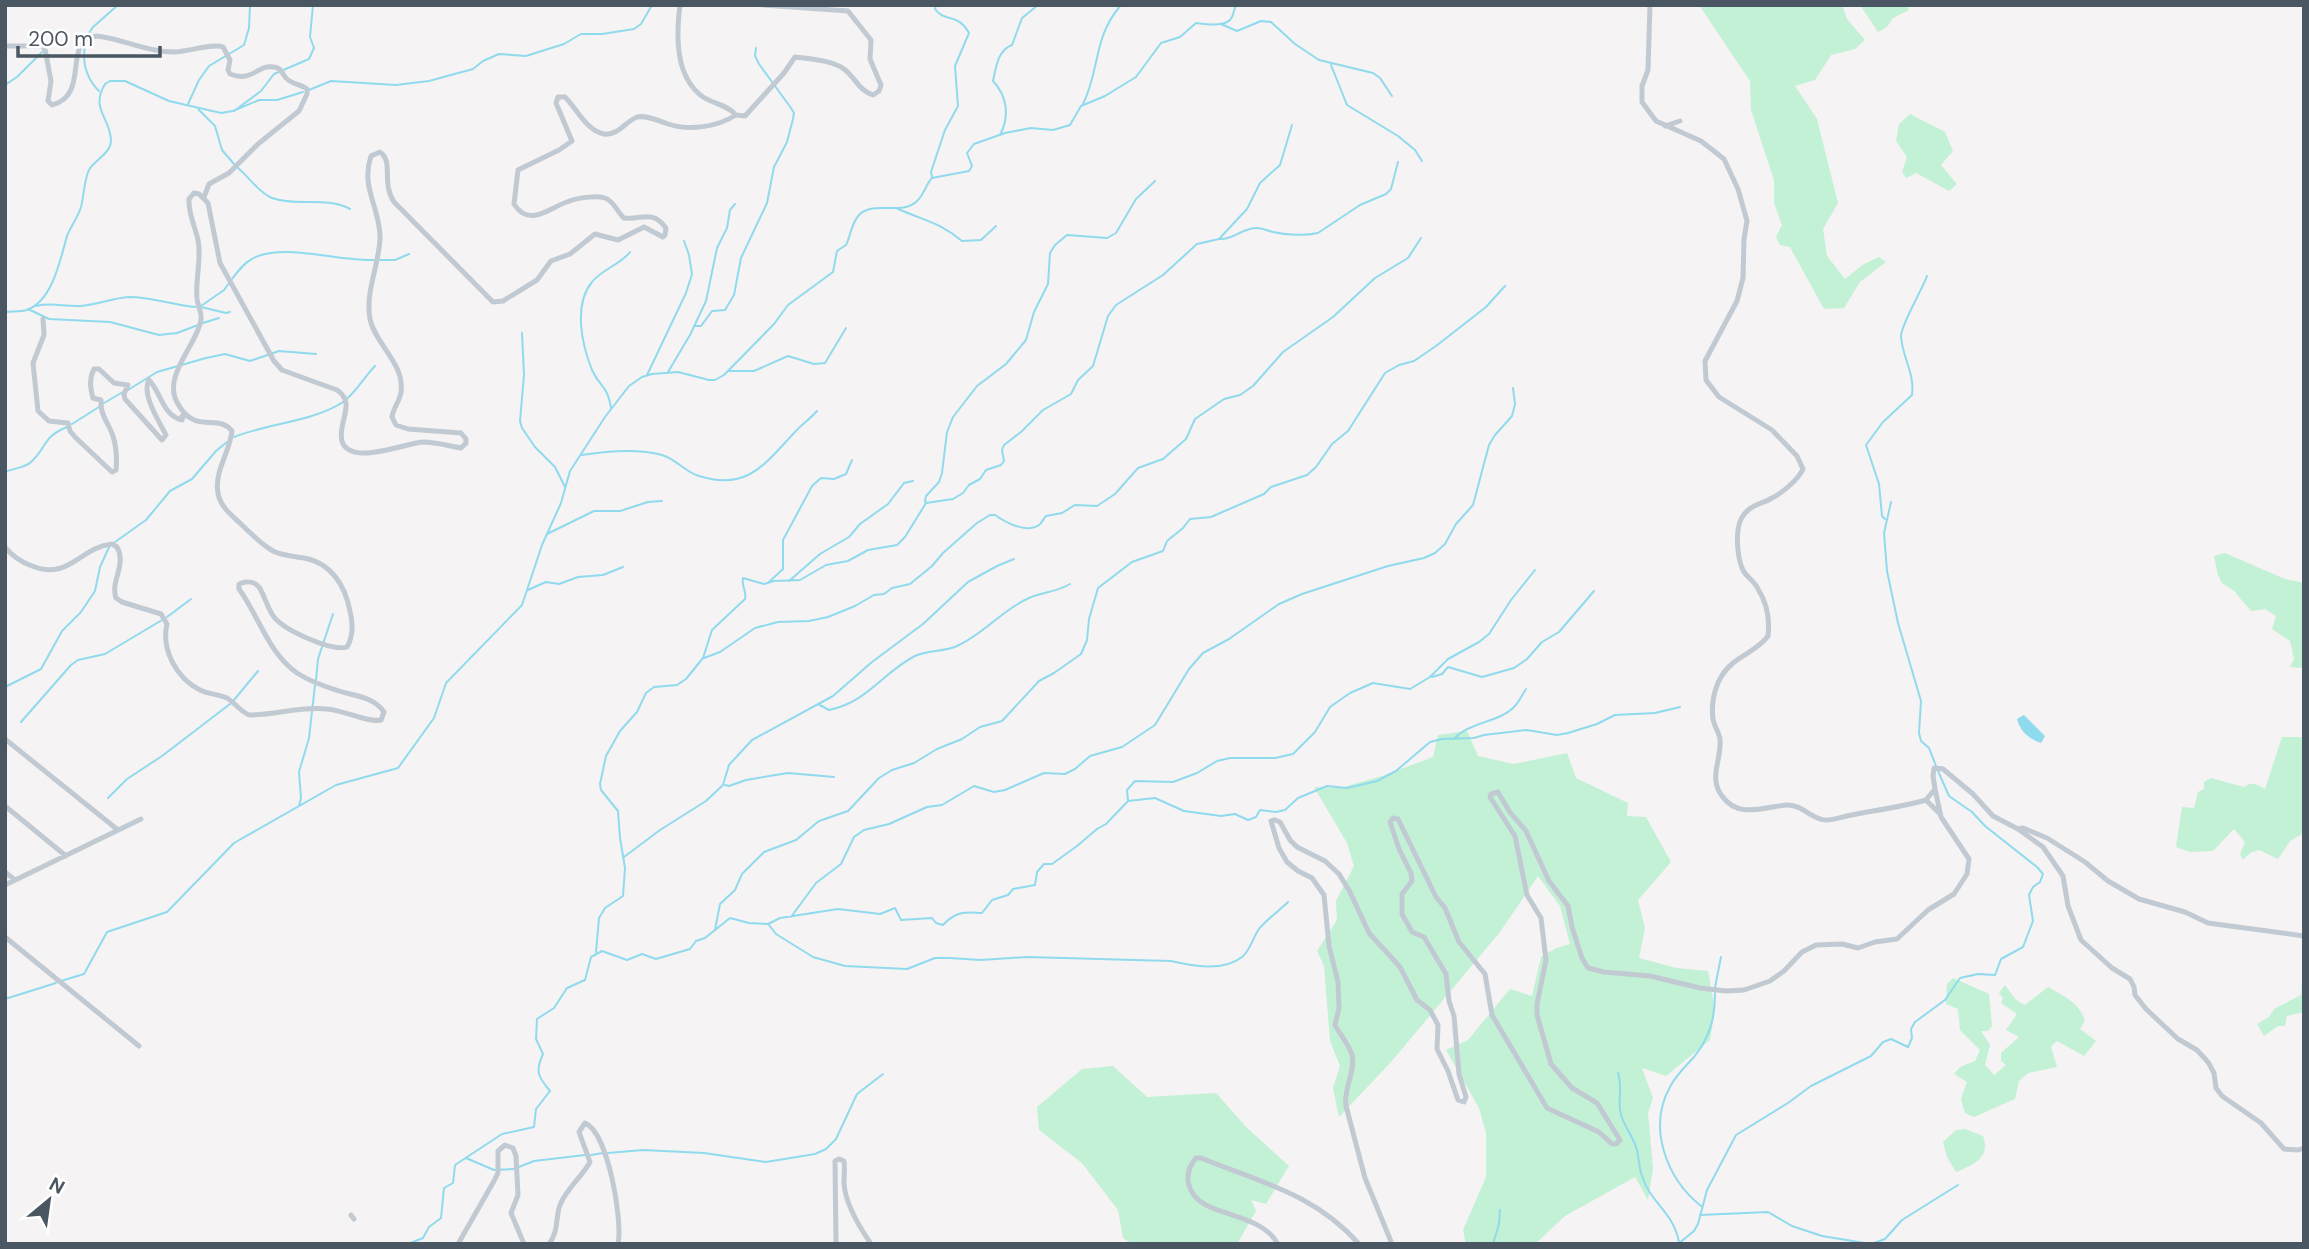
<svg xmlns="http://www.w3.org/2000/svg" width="2309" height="1249" viewBox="0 0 2309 1249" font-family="'DM Sans',sans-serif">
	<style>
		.green { fill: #c3f1d5 }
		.water { fill: #90daee }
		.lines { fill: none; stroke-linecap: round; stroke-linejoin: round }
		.stream { stroke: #90daee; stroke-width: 2 }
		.minor { stroke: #c1cad2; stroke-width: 5 }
	</style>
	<rect width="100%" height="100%" fill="#f5f3f3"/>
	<path class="green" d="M1699,5H1842L1847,19L1865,40L1855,49L1831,55L1815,80L1795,86L1817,119L1838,203L1823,229L1827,256L1845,279L1864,264L1879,257L1886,262L1860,282L1844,308L1824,309L1790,247L1780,245L1776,237L1782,225L1774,203V180L1751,110L1750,81Z
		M1860,5H1907L1909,10L1893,18L1887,27L1878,32Z
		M1910,114L1945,132L1953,151L1941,165L1957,184L1949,191L1916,173L1906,178L1902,172L1907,157L1896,141L1899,124Z
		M2225,553L2285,579L2304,583V666L2302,668L2290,667L2294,659L2290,641L2272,629L2276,616L2265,609L2251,611L2234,591L2222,583L2218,575L2214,556Z
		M1467,731L1478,756L1514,764L1567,753L1576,778L1628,803L1627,816L1646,817L1671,862L1638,900L1645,928L1639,958L1677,968L1708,971L1715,1010L1710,1040L1666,1076L1642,1068L1653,1098L1648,1113L1653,1168L1648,1200L1635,1177L1565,1216L1535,1244H1466L1463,1230L1486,1177V1133L1479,1108L1446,1050L1468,1040L1510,989L1532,996L1541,957L1556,948L1570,944L1560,906L1538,876L1500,932L1391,1062L1339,1117L1333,1088L1340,1066L1330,1041L1324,966L1317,951L1337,920L1336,901L1354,866L1347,843L1314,787L1340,788L1382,776L1433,757L1438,735Z
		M2282,737H2304V833L2290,841L2278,859L2259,850L2250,853L2243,860L2240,854L2245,842L2234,829L2213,851L2190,852L2176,847L2182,807L2194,808L2198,792L2204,789V782L2211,778L2244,787C2252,781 2257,784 2265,789Z
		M1953,978L1989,994L1992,1026L1988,1031H1981L1990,1045L1985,1065L1994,1075L2006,1065L2001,1061V1053L2019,1037L2006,1030L2017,1014L2001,1003L2003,998L1999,993L2005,985L2016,1000L2025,1005L2048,987C2065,997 2078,1002 2085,1020L2080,1029L2096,1041L2084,1056L2057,1041L2051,1047L2057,1067L2028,1073L2019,1081L2015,1099L1974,1117L1965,1113L1961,1099L1967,1082L1954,1074L1960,1067L1975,1061L1980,1050L1960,1030L1958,1009L1946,1004L1947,984Z
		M2304,979V1012L2287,1016L2285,1026H2278L2264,1036L2257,1024L2269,1017L2274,1009L2301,995L2302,980Z
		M1113,1066L1147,1097L1216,1093L1246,1127L1289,1166L1266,1204L1251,1200L1256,1211L1237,1244H1132L1123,1238L1118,1210L1082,1163L1039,1130L1037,1107L1082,1069Z
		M1965,1129L1983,1136C1991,1158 1973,1165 1956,1172L1947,1157L1943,1142L1956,1130Z"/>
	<path class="water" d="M2024,715L2045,736L2041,743C2029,739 2020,731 2017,719Z"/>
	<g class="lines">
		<path class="stream" d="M1221,24L1237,31L1261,21L1271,22L1295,44L1319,60L1373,73L1380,78L1392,96
			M87,36L93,27L118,5
			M85,45C82,63 86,78 99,91
			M46,48L57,36
			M1331,65L1347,105L1398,136L1415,150L1422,161
			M5,85L17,77L42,52
			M309,90L331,81L396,85L429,81L473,69L483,61L499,54L526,56L564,44L581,34H602L634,29L641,24L652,5
			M188,104L199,80L209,66L244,45L249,28L250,5
			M1083,104C1100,70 1093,37 1121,5
			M198,109L215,126L222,150L234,164
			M234,111L261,91L274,74L309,59L314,48L310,37L313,5
			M1000,135C1010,116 1007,96 993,81C996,67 998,50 1012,45L1022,18L1038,5
			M238,168C249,177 259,193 272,198C297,207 326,196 350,209
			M932,177L931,172L945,130L958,106L955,66L969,33C957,12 945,23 935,9L936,5
			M896,208C922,220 940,222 962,241L981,240L996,226
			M1220,239C1233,240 1242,228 1257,228C1262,228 1268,231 1273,232C1286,235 1305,236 1318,233L1360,205L1386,194L1391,189L1398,162
			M380,260H395L409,254
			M232,279C238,271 244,263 252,259C281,242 340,262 374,260
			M36,306C52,302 65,307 80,306C97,305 112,298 129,297C152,297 173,305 196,307
			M201,306L224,290L229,283
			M201,307L226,313L230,312
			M28,309L49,319L110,322L159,335L177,333L198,325
			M5,312C12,311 20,312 27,310C53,300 60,260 67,236C71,226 78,217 81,207C84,196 84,180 89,170C95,159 111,154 111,140C110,117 90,109 105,84L110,81H125L169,101L221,113L233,111L259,100H277L303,92
			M203,323L219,318
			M694,326H701L712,311L725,310L734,295L741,258L767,203L774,167L787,142L793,119L794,113L791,108L759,64L755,56L756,48
			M522,333L524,375L520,421L522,428L535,447L555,467L565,487
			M729,371H754L788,356L814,364L825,363L846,328
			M668,372L690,335L706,301L717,248L727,228L730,210L735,204
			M647,375L686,293L692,274L689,255L684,241
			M128,390L157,372L206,358L225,354L250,361L279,351L316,354
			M104,403L123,392
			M611,408C607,384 600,388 592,370C582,345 573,305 592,282C602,269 620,265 630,252
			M72,424L99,407
			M234,437C266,424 315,421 343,402C356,393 364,377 375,366
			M582,455C607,451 637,448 662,455C676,459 685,472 699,476C747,491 764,465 794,433C801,425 810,419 817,411
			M5,472C14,468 25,468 31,462C47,448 42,437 67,427
			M925,502L926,496L939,482L942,473L947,432L953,417L977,386L1006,364L1026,340L1034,312L1048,284L1050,253L1055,245L1067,235L1107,238L1116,233L1136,199L1155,181
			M1891,502L1884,533L1887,571L1898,623L1921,701L1919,733L1921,741L1929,748L1936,766
			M1885,519L1882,516L1879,484L1866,445L1883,422L1912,395C1915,373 1902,357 1901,336C1901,325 1922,290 1927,276
			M547,534L594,511H620L648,502L662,501
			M115,542L146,520L170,491L192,479L216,451L227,442
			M789,581L820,554L849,537L860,524L888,504L904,483L913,481
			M769,582L783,569V540L812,486L821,478L834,479L846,474L852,460
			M528,590L546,582L559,584L578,577L603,575L623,567
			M167,617L191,599
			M704,658L720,652L755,628L778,622L809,621L828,617L855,606L874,595L884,594L892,588L910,584L932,566L943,553L977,523L990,515H995C1005,522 1026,534 1039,525C1042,523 1043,519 1046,516L1062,513L1075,505L1097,506L1115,494L1138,468L1163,459L1186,439L1195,419L1224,399L1240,395L1253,386L1283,352L1333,317L1375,278L1408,258L1421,238
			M1432,677L1442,674L1448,667L1482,677L1514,668L1527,659L1542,642L1559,632L1594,591
			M316,680L318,659L333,614
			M5,687L41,669L62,631L81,612L95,591L100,567L110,545
			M234,700L258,671
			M818,704L829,710C868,702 883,672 915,656C928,650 944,652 957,646C984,634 1003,609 1029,598C1043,592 1057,592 1070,584
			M21,722L71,665L78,660L105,654L162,620
			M1455,738C1469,722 1498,723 1514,707C1519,702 1522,695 1526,689
			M725,785L729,786L746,780L788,773L834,777
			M108,798L127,779L162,756L230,704
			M1128,801L1127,790L1135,781L1173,782L1197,773L1217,761L1230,758H1275L1293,754L1315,732L1330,707L1350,693L1373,683L1410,689L1430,677L1448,659L1479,642L1489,634L1511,600L1535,570
			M299,806L301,798L299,772L309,738L315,685
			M624,857L660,830L706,801L723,785L729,765L752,740L833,696L872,662L923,624L968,582L997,566L1014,559
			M791,917L816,883L841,864L854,837L864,830L889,824L927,807L942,805L974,786L994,792L1005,790L1044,773L1065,774L1075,769L1090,756L1122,747L1155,725L1189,669L1203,653L1229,639L1279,604L1302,594L1388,566L1424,558L1435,553L1445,544L1456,524L1473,505L1489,445L1495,435L1512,416L1515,404L1513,388
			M769,925L776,934L813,957L845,966L907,969L935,958H949L981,960L1027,957L1171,961C1192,966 1223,972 1242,957C1250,951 1253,937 1259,929C1267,919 1279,911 1288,902
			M715,930L720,904L735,890L742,874L764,852L796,840L819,821L848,811L879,778L892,770L914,763L937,749L962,739L980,727L1002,721L1039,681L1054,673L1081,654L1087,640L1089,619L1098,588L1132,562L1163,551L1167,541L1183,528L1190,519L1211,517L1264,494L1271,487L1307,475L1316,467L1332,444L1348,431L1385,373L1399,365L1414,361L1436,346L1486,307L1505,286
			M596,952L599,918L605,908L623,896L625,868L620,838L618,811L601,790L600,784L606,756L620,731L637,712L646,693L654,687L677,685L686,679L703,658L712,630L745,599C747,591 741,586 743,578L764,584L774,581L800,580L826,565L848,561L868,550L897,545L905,537L926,503L953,499L963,493L969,485L980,479L986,470L1001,465L1004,461L1002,450L1004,445L1021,432L1043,410L1071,394L1078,380L1093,366L1108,316L1116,305L1163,275L1197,244L1219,239L1247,209L1260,183L1280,165L1292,125
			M61,981L84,974L107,932L167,912L234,843L336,785L398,768L434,718L446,683L522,605L542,545L561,503L570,471L605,417L629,386L642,377L652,374L678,372L709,380H715L724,375L774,324L788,305L833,272L837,251L846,245C851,235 851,224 859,215C874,200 902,216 917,201C924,195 926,184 932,178L969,171L972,166L967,153L974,144L1005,133L1031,128L1053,130L1070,125L1081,106L1105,96L1136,77L1161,43L1180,37L1196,23C1206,24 1227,28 1232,17C1234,13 1234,9 1236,5
			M1715,987L1721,957
			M5,999L56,983
			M1618,1073C1623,1087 1617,1101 1621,1115C1625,1128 1634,1138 1637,1150C1639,1159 1639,1168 1642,1176C1651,1204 1673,1211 1679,1242
			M608,1153L643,1150L704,1153L766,1162L815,1154L826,1149L836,1139L857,1094L883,1074
			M591,1155L603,1153
			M466,1158L494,1170L514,1169
			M519,1167L534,1161L585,1155
			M1701,1206C1667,1179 1647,1128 1670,1087C1676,1075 1685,1067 1694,1057C1710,1037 1715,1018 1715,993
			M1700,1215L1768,1212L1792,1226L1822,1236L1871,1244L1885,1239L1902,1220L1958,1185
			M408,1244L423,1238L429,1227L441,1218L444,1188L453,1183L455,1165L502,1134L534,1127L536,1109L550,1091C538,1077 535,1071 543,1054L536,1039L537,1019L554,1008L567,988L585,980L591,957L602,951L627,960L642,954L656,959L690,949L696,941L705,938L730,918L749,923L768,924L780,918L838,909L880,914L895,908L901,920L932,918L936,923L943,925C956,911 965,912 982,913L992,900L1008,895L1013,889L1035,885L1037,872L1044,864H1052L1077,846L1097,829L1106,824L1128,801L1155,798L1184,811L1221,816L1235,814L1248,820L1256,817L1260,810L1276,812L1285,810L1298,798L1327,786L1347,788L1377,781L1396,771L1430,742L1442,739L1474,738L1484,735L1527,730L1557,735L1568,733L1597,724L1615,715L1655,713L1680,707
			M1493,1244L1499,1224L1500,1210
			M1678,1244L1694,1231L1698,1224L1707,1190L1736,1135L1788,1103L1811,1086L1871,1056L1883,1042L1891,1039L1908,1047L1912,1038L1911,1029L1915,1022L1945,1000L1960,978L1978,974L1995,975L2001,959L2023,947L2033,921L2029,895L2033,887L2040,882L2043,874L2037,867L1985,826L1972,812L1949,796L1938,771"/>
		<path class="minor" d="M1650,5L1648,70L1642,86V102L1656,121L1701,141L1724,159L1738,189L1747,221L1744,239L1743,278L1737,301L1705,361L1706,380L1719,397L1772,430L1797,456L1803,469C1798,480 1782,493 1772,498C1760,505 1748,505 1741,519C1735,532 1737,560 1744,572C1748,578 1755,582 1758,589C1767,603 1770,619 1768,636C1756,653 1733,656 1721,677C1714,689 1711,705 1713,719C1714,726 1719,732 1720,739C1722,759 1708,778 1722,796C1738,819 1764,807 1786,805C1802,804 1812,820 1826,820C1834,820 1844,816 1852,815C1877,810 1901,807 1926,800L1935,789L1933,776L1934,768L1943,769L1973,794L1993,816L2018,829L2043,847L2063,876L2068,906L2081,940L2112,968L2130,979L2134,987L2135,995L2146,1009L2178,1039L2197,1050L2208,1062L2214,1073L2216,1088L2222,1096L2261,1123L2284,1149L2298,1150L2304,1148
			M5,46H41L45,49L51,81L48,101L52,105C92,94 60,41 97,36C123,39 147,52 174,52C187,52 213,43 223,47L230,60L228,70L230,74C253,83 257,64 274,67C282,68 282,74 286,78C291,84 301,84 307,89V94L299,111L258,144L229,173L209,184L204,197
			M736,115L745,116L784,73L795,57C809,59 832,60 844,69C856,78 858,90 873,95L879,91L881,85L870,59L871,40L848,11L763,5
			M1665,126L1680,121
			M43,319L44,335L33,363L38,411L49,421L68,423L70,431L75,437L112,472L116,470C117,460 116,446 113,436C108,422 100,415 101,400L93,398C90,387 89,379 94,369H99L114,383L128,385L124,394L125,399L162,440L166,435C159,421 141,394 149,380C161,392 162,415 182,420V416H187
			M5,547C12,556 21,562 32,566C69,581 80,547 112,544L117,547C127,565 110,581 116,598L122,602L161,614L167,624C161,649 176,678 200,690C208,694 218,694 227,698C235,703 240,711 249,715C275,715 301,706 327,709C343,710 368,723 381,720L384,712C373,696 353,696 336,690C323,686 308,680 297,673C268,653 259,616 239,589V584C246,581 254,581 259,587C265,596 267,608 274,617C284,630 332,652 347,647C353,637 353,623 350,611C345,585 331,563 304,558C293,556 283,556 273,551C261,544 250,533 240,523C231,515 220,506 218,493C214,471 230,452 232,431C218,413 195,435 178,404C161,377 197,345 201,320C202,313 198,306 197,299C195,279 202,259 198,240C195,226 188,213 189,199L194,193L199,194L208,203L220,263L274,361L282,370L337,390C357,403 337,423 342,441C350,467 405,443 423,442C436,442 449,446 461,448L466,443V439L461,433L408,429L396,425L392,417C393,408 400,401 401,392C405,364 375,344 370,319C365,292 379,265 380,239C381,209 360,188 371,156L380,152C394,162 381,182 394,202L493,302L503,301L537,280L551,261L570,254L595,234L618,240L644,227L663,237L665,235L666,228C652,209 643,220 624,218C617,212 614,201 605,198C596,195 576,198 567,202C549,208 529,228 514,204L518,170L559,150L572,141L556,103L558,97H565C577,109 587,131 604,134C618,136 626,121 637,117C647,115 659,121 668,124C690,131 717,127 736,115C728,105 714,104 703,97C675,77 676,36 680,5
			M5,739L118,830
			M1926,800L1940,814
			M5,806L66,856
			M2018,829L2023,828L2047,838L2085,862L2108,881L2139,899L2185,912L2208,923L2304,936
			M5,872L15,880
			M5,885L141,819
			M5,937L139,1046
			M351,1215L354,1219
			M458,1244L494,1181L498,1173V1151L505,1145L513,1148L516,1156L518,1195L511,1213L524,1244
			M549,1244C559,1231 555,1219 560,1205C566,1189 582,1177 590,1162L579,1132L585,1123C608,1132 623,1221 618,1244
			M836,1244L835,1161L839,1159L844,1161C845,1168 844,1175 844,1183C845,1203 860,1228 871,1244
			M1278,1244C1264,1219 1229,1217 1206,1205C1187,1195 1182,1174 1196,1158H1201C1260,1182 1315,1194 1359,1244
			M1392,1244L1365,1178L1346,1106C1343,1089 1356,1071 1352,1055C1349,1044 1340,1035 1335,1025L1339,1008L1338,982L1329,946L1324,895L1312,878L1298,871L1287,862L1279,848L1271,821L1275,820L1280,822L1290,840L1297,847L1325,861L1339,874L1350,892L1369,933L1400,967L1417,1000L1430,1010L1438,1025L1437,1049L1448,1071L1458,1100L1464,1102L1466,1097L1459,1074L1454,1016L1449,1001L1446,974L1424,937L1412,932L1402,914V894L1412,881L1411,873L1399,849L1390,822L1393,818L1398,819L1436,897L1445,908L1459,942L1485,974L1492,1015L1547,1108L1599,1132L1612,1144H1616L1620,1140L1597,1103L1572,1088L1551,1064L1537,1015V1004L1546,960L1541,918L1527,895L1515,836L1490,797L1491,794L1498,792L1509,811L1526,831L1549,881L1568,906L1572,927L1582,958L1588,968L1604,972L1650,976L1700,988L1726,991L1744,990L1770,981L1784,971L1802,952L1816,945L1842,944L1858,948L1875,942L1897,939L1928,910L1954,894L1967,874L1969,859L1941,817L1935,789"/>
	</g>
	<rect width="2309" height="1249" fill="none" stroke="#4a5661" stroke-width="14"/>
	<g transform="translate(49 1200) rotate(29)" stroke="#ffffff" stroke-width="5" paint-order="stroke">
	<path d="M0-5L12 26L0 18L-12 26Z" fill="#4a5661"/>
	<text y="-10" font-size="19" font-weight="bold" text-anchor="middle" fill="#4a5661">N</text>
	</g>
	<path d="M18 46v10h142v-10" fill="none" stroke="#4a5661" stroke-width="3.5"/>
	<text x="28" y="46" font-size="21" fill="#4a5661" stroke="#ffffff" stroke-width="5" paint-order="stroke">200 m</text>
</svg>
